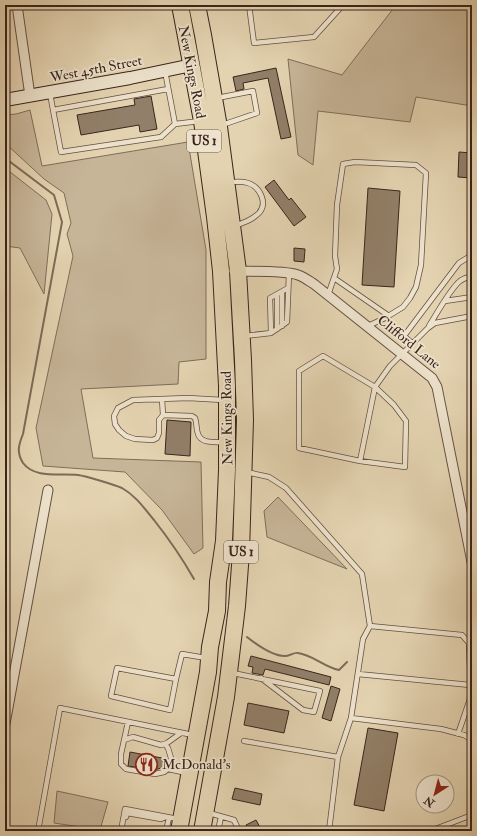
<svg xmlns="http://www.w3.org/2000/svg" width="477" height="836" viewBox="0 0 477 836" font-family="'IM FELL Double Pica',serif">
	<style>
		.green { fill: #c7b598; stroke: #806d5a }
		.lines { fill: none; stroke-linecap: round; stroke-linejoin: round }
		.stream { stroke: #7d6a57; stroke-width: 2 }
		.building { fill: #927f69; stroke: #39251c }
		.lane-casing { stroke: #645041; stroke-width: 6 }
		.street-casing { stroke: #645041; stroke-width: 11 }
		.secondary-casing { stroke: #39251c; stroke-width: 14 }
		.highway-casing { stroke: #39251c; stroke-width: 18 }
		.lane { stroke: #ede2cc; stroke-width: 4.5 }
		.street { stroke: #ede2cc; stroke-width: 9 }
		.secondary { stroke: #ede2cc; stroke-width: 12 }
		.highway { stroke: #e4d3b1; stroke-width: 16 }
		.labels { text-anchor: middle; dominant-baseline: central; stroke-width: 3.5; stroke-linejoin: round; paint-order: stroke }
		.shield { fill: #ede2cc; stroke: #6f5e51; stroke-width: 1 }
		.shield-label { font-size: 13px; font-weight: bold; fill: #39251c }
		.street-label { font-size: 14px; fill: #39251c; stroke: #ede2cc }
		.poi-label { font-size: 14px; fill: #39251c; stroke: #ede2cc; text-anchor: start }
	</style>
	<rect width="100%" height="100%" fill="#e4d3b1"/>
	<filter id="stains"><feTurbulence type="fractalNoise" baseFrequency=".005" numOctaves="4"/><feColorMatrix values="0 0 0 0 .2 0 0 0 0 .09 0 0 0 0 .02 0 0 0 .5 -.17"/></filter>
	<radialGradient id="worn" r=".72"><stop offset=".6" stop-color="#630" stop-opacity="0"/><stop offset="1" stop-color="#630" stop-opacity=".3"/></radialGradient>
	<path class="green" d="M396,5H471L472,16V106L416,97L410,122L318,111L313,165L298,155L288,59L342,75Z
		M30,110L42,166L188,142L206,250V359L179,362L178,384L81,389L93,458L201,462L203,548L194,554L162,510L125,472L43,466L36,428L73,256L67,234L71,223L64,193L44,179L5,143V115L16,114Z
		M5,168L46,200L52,214L44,294L20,248L5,246Z
		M278,497L347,569L267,537L264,511Z
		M57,791L108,802L100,830L54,823Z"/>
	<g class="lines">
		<path class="stream" d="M5,158L54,195L62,222L23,434C19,444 16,452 23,463C35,479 60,473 78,475C86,476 115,485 122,488C136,496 144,508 154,520C169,539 182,558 194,579
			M247,637C257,645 273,657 286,656C290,656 294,652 298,653C313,655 324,667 339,670L347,662"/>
	</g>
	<path class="building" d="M276,68L291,137L281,139L268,78L243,83L244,89L236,91L233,77Z
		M151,96L157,129L140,132L139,125L81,135L77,115L135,105L134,99Z
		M459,152L472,153L471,178L458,177Z
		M274,180L289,200L291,198L306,217L294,226L265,187Z
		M368,188L400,191L394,287L362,285Z
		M294,248L305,249L304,262L294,261Z
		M167,420L191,422L190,456L165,454Z
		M251,656L331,677L329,685L265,669L263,675L252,673L253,667L248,666Z
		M331,686L340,689L331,721L322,718Z
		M248,703L289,711L284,733L244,725Z
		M368,728L398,733L384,811L354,805Z
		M130,752L162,758V761L166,762L164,767L155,770L128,766Z
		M235,788L262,794L260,805L232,799Z
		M256,820L262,831H249L246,825Z"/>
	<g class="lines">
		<defs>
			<path id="lane" d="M249,5L254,43L314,37L343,5
				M165,71L175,124L200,121
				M168,89L53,110L61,152L161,137L175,124
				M50,93L53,110
				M217,98L253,91L257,113L222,125
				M230,182C236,182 242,181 248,183C260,187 268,203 259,213C252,220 243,223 234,226
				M334,278L389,316
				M328,295L337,269L335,256L337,205L343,164L355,162L416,165L426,173L421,265L416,287L410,298L403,307L385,318L368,326
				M445,301L472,297
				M282,326V292
				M429,326C436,315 450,289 460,281C464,278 468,277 472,276
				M277,329V295
				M271,333L270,298L288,288
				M244,336L271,333L287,322L289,274
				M412,343L404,336L459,263L472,255
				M162,399L163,415
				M223,400L188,398L133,400L118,408L114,416L115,424L119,430L126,436L135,439L153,440L157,438L159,433V420L163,415L192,416L195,418C197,423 196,429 198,434C201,444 216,442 224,442
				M360,461L375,387L323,356L299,371V448L360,461L405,467L406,421L394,405L375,387L390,366L428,328L435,323L472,316
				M246,472L269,477L286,488L362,574L370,626L363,639L351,718L338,757L329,831
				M370,626L462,635L469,643L471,696L458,734
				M233,673L320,691L314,712L303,710L261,678
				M358,674L470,685
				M176,679L170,710L111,696L117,668L176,679L182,654L206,658
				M351,718L441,729L464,735L472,740
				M128,722L121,754V764L126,769L155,774L164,772L168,769L171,758L168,748L165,744
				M124,740L133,737L161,745L167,743L181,733
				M244,741L338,757
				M168,769L187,773
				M209,813L234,820L239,831
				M126,817L127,813L161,819L166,817
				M38,831L60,708L193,735
				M121,831L125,809L178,819
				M166,831L169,818
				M218,831L221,817
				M430,831L472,815"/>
			<path id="street" d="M17,5L30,96
				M234,271C251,272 283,270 298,275C304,277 309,281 314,284L432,378L437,387L472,562
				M5,724L48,490"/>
			<path id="secondary" d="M5,100L130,78L192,65"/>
			<path id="highway" d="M197,5L203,35L219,127L238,271L243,360L245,420L241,552L237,606L226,697L202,831
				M179,831L208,672L210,647L217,611L218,582L224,541L227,470V386L221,271L215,217L202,121L180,5"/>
		</defs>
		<use href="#lane" class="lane-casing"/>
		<use href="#street" class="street-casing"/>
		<use href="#secondary" class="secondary-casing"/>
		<use href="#highway" class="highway-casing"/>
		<use href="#lane" class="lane"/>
		<use href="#street" class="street"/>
		<use href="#secondary" class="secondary"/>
		<use href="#highway" class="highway"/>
	</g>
	<defs>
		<symbol id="restaurant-ring" viewBox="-11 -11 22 22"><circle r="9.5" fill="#ede2cc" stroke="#8f2418" stroke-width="1.5"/><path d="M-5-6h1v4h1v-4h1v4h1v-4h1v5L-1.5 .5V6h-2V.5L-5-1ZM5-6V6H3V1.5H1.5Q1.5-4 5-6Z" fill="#8f2418"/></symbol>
	</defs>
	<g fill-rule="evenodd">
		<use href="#restaurant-ring" x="134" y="752" width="25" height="25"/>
	</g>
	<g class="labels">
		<g class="shield">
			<rect x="187" y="130" width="34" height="22" rx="3"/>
			<rect x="224" y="541" width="34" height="22" rx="3"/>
		</g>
		<g class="shield-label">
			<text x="204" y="141">US 1</text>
			<text x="241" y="552">US 1</text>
		</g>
		<g class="street-label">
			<text transform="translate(96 69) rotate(-11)">West 45th Street</text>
			<text transform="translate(192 72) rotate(79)">New Kings Road</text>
			<text transform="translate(409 342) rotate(39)">Clifford Lane</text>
			<text transform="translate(227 418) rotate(-91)">New Kings Road</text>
		</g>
		<g class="poi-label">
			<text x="162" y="764">McDonald's</text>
		</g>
	</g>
	<rect width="477" height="836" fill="none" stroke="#e4d3b1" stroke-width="20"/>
	<rect x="6" y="6" width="465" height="824" fill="none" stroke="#39251c" stroke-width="2"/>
	<rect x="10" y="10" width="457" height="816" fill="none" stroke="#39251c"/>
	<g transform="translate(435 794) rotate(216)"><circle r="19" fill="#ede2cc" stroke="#a59686"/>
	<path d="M0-3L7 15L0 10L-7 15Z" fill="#8f2418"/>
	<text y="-6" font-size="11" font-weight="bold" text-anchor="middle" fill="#39251c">N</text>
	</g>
	<rect width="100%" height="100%" filter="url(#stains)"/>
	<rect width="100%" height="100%" fill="url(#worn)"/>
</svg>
